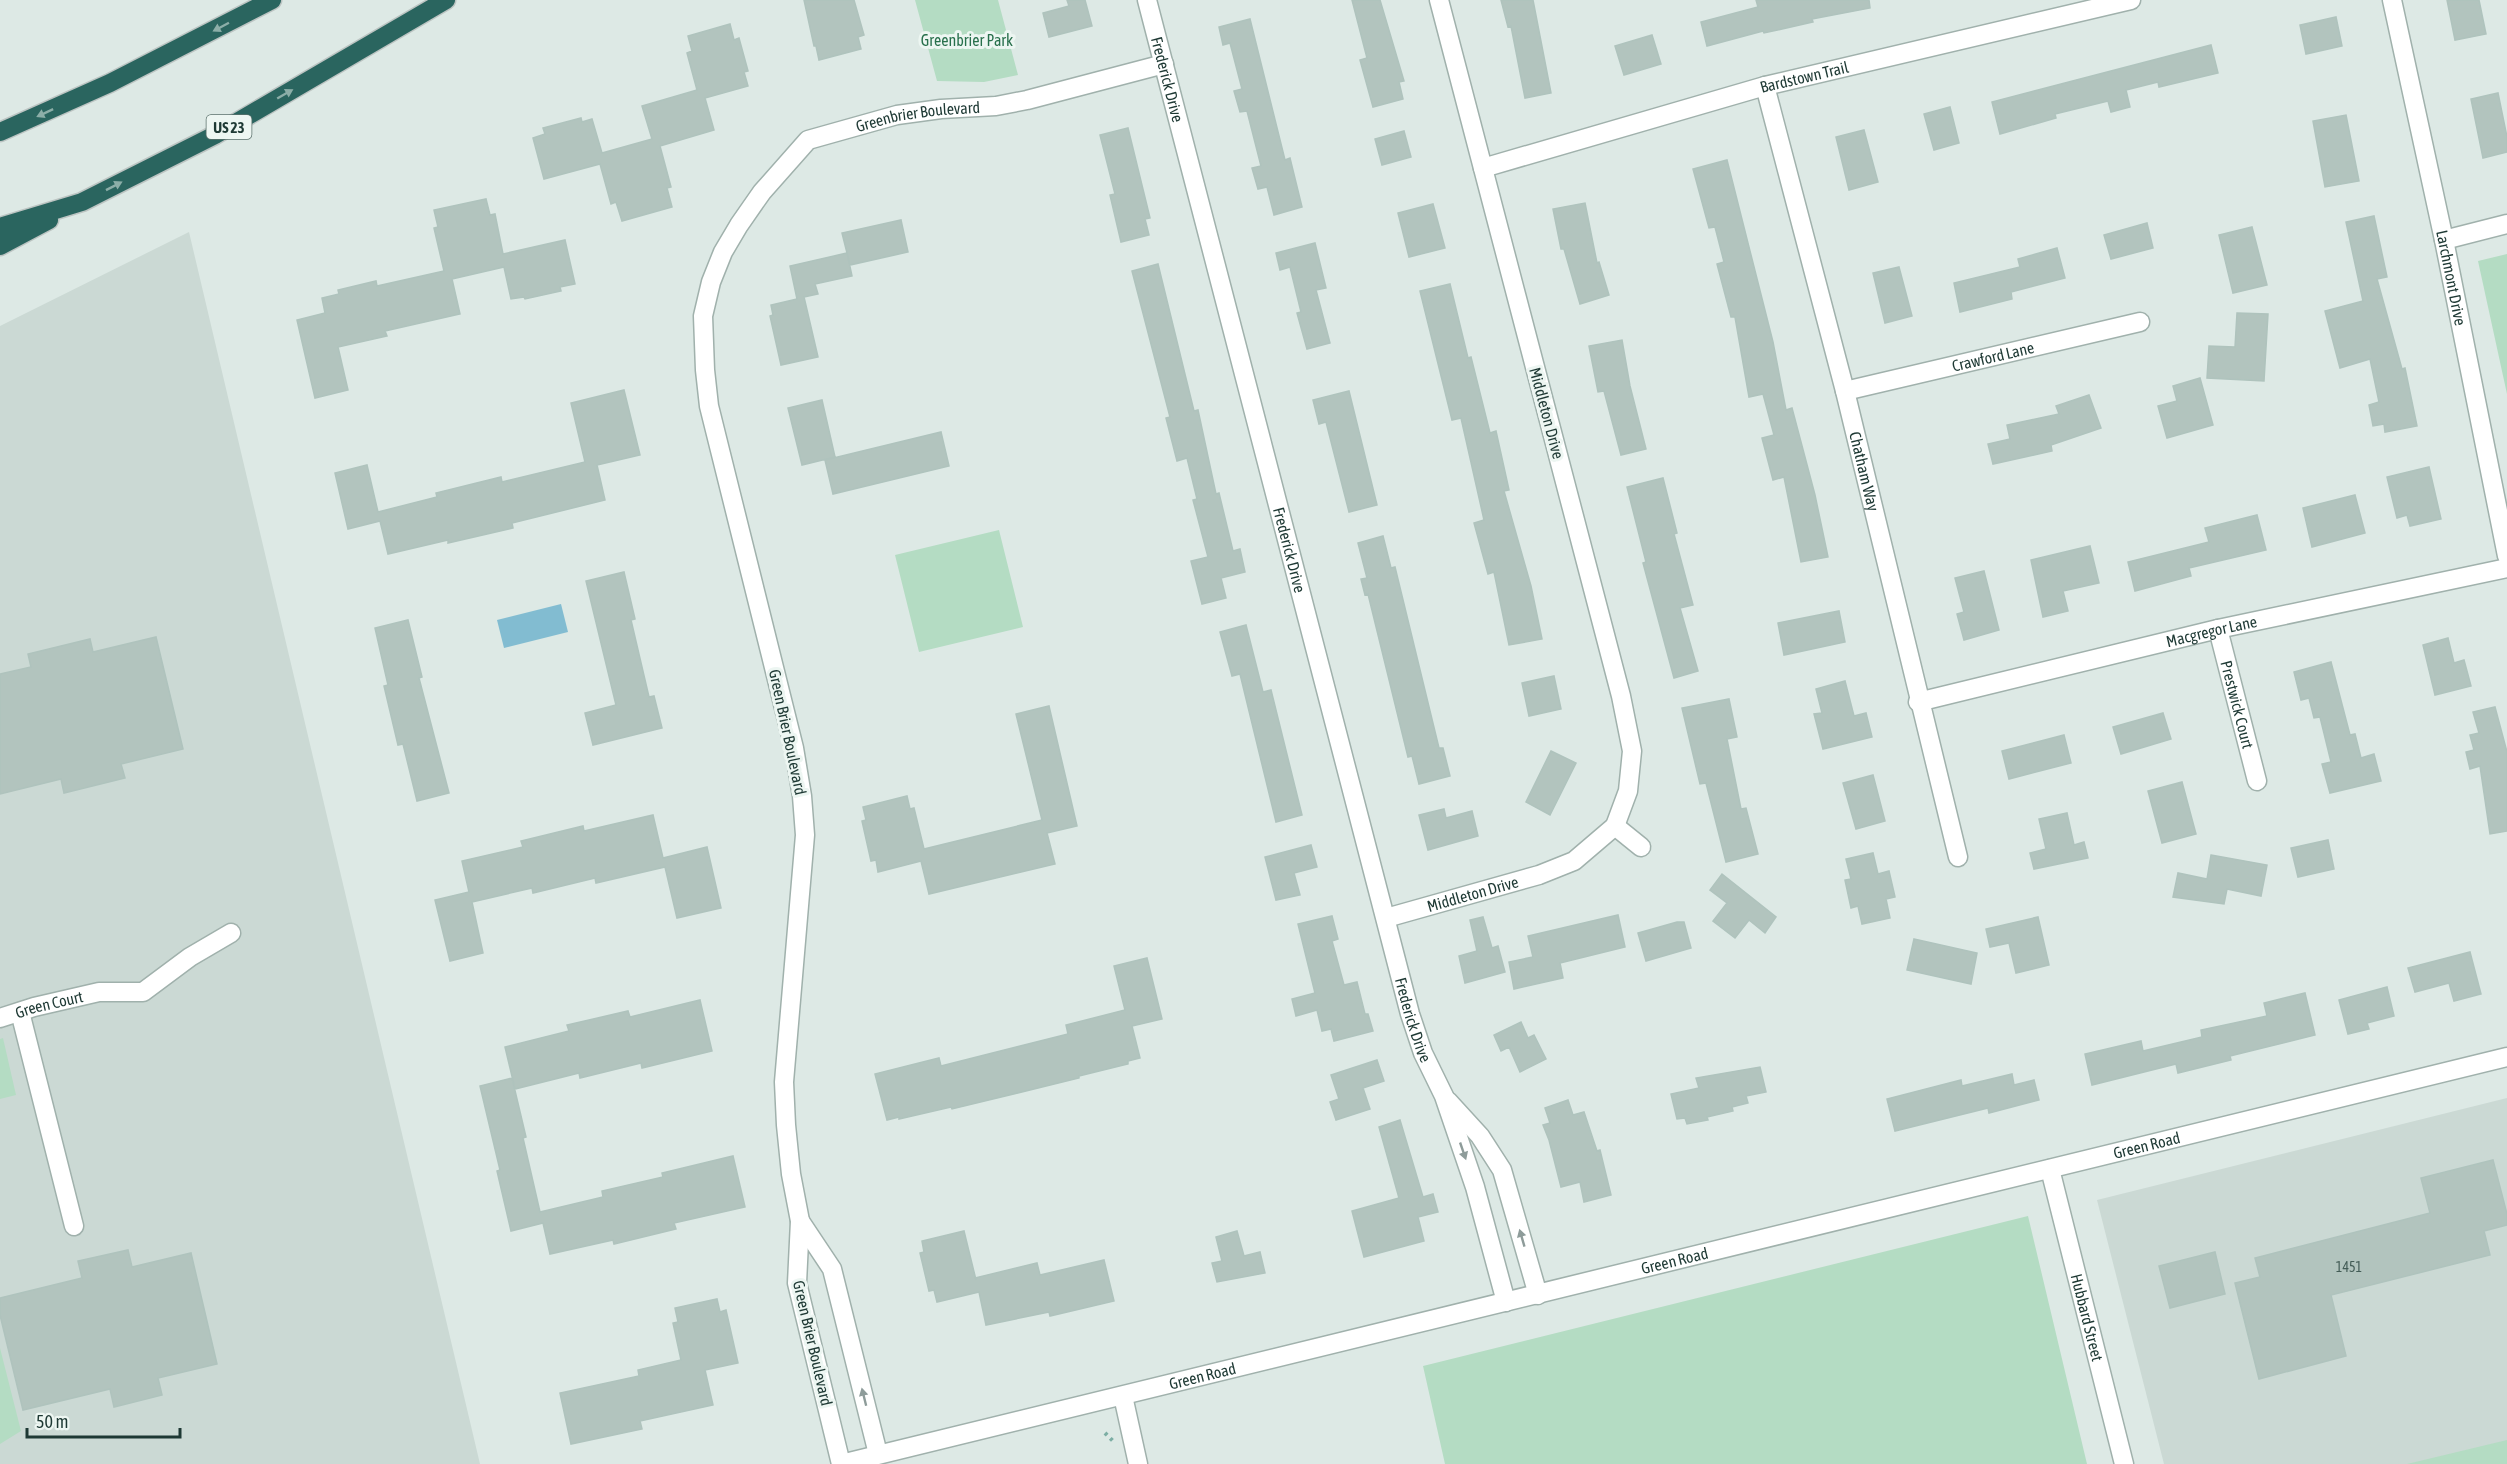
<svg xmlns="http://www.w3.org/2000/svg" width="2507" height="1464" viewBox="0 0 2507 1464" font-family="'Asap Condensed',sans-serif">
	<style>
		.built { fill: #cbd9d4 }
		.green { fill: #b4dcc3 }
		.water { fill: #82bcd1 }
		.building { fill: #b2c4be; stroke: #afc3bd; stroke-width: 1.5 }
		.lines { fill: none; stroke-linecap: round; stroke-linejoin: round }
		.minor-casing { stroke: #a0b1ac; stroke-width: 21 }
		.highway-casing { stroke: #bcc4c2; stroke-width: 21 }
		.path { stroke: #7caea4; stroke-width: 4; stroke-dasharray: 3 4.5; stroke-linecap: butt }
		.minor { stroke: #fff; stroke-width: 18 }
		.highway { stroke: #2a655f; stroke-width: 18 }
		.oneway { fill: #8caea8 }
		.oneway2 { fill: #8e9c9a }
		.labels { text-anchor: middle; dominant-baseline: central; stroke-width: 6; stroke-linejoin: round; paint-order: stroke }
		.number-label { font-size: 14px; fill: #435c56 }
		.shield { fill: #edf6f2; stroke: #5c726d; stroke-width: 1.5 }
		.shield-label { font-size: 15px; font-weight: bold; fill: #1e3934 }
		.park-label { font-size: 16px; fill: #28704c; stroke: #edf6f2 }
		.street-label { font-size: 16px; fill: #1e3934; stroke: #edf6f2 }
	</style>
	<rect width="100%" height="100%" fill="#dde9e5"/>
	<path class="built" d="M189,232L480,1464H0V326Z
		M2507,1098V1464H2164L2097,1200Z"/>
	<path class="green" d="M915,0H998L1018,75L984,82L937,81Z
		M2507,254V394L2478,261Z
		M999,530L1023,627L919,652L895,555Z
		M3,1038L16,1095L0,1099V1039Z
		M2028,1216L2087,1464H1445L1423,1366Z
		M0,1348L21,1431L0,1444Z
		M2507,1440V1464H2407Z"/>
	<path class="water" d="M561,604L568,632L504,648L497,620Z"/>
	<path class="building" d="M804,0H854L864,35L858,37L861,49L819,60L816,46H814Z
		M1067,0H1085L1092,26L1049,37L1043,13L1069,6Z
		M1352,0H1380L1404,81L1399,82L1403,99L1373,107L1360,60L1367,58Z
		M1501,0H1533L1551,93L1525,98L1511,26L1508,27Z
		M1756,0H1869L1870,8L1812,19L1813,22L1764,33L1763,31L1707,46L1701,22L1758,7Z
		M2447,0H2479L2486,34L2455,40Z
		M2336,17L2342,46L2306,54L2300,25Z
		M1250,19L1285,160L1290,158L1302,207L1274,215L1267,187L1258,189L1252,168L1261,166L1247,111L1240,112L1234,91L1242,89L1230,43L1223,45L1219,27Z
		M730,24L734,40L739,38L748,71L744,72L748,86L705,98L714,130L660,146L671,187L667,188L672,207L622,221L616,202L611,204L600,164L544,179L533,138L545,134L543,128L581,118L582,122L592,119L602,153L652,139L642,106L697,90L687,53L692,51L688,36Z
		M1652,35L1661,64L1624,75L1615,46Z
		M2211,45L2218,73L2159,87L2158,82L2126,90L2130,107L2111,112L2108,101L2055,114L2056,118L2000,134L1992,102Z
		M2498,93L2507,137V152L2483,158L2471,99Z
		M1950,107L1959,143L1934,150L1924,114Z
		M2346,115L2359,181L2325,187L2313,121Z
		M1128,128L1150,218L1145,219L1149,235L1121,242L1110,195L1115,194L1100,135Z
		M1864,130L1878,182L1849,190L1836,137Z
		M1404,131L1411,157L1382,165L1375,139Z
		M1727,160L1773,342L1786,410L1792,408L1815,495L1828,557L1801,562L1784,477L1773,480L1762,438L1774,435L1763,394L1749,397L1735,317H1731L1717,264L1724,262L1715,227L1709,228L1693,169Z
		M486,199L490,215L495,214L503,254L565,240L575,284L560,287L561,291L525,299L524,297L511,299L504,267L452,279L460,314L385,331L387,336L338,347L348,390L315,398L297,320L325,313L322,298L339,294L338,290L376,281L377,286L444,271L434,228L438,227L434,210Z
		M1585,203L1597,263L1599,262L1609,295L1580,304L1564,249H1561L1553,209Z
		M1433,204L1445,248L1409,257L1398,213Z
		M2374,216L2387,277L2377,279L2402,369L2405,368L2417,426L2385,432L2384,424L2373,426L2369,405L2379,402L2370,359L2340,368L2325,311L2363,301L2346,222Z
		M901,220L908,252L850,265L842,233Z
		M2147,223L2153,248L2111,259L2104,235Z
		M2252,227L2267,285L2233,293L2219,235Z
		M1315,243L1326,288L1316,290L1330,343L1307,349L1297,313L1301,312L1290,267L1280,270L1276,253Z
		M2057,248L2065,278L2011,292L2012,299L1960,312L1954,283L2020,267L2018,259Z
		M847,253L852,276L815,284L818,294L804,297L818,357L781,365L770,316L773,315L771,305L797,299L790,266Z
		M1158,264L1194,411L1198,410L1216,494L1219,493L1233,551L1240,549L1245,572L1221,578L1226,598L1202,604L1191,561L1208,557L1193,500L1197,499L1187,458L1177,461L1166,418L1170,417L1132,271Z
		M1899,267L1912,316L1885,323L1873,273Z
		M1450,284L1468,358L1471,357L1490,433L1496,431L1509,490L1504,491L1531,586L1542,639L1509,645L1494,572L1488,574L1474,523L1484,520L1461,418L1452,420L1420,291Z
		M2237,313L2268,314L2264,381L2207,378L2209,346L2235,347Z
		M1622,340L1630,386L1646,449L1621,455L1604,391L1598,392L1589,346Z
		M2200,378L2213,425L2167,438L2158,406L2177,401L2173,386Z
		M624,390L640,455L597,465L605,500L512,523L513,528L448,543V540L388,554L380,521L348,529L335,473L367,465L378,512L437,497L436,493L501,477L502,482L585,462L571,403Z
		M1349,391L1377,505L1349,512L1326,422L1319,424L1313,400Z
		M2089,395L2101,428L2051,445L2052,451L1993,464L1988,444L2010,439L2007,425L2059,414L2056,406Z
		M822,400L835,457L802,465L788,408Z
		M941,432L949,466L833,494L825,460Z
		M2429,467L2441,519L2410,526L2407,515L2397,518L2387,477Z
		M1663,478L1677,533L1674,534L1693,605L1680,608L1698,671L1674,678L1643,563L1646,562L1627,487Z
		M2355,495L2365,533L2312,547L2303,508Z
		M2257,515L2266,550L2189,568L2191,576L2135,591L2128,562L2209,542L2205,528Z
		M1383,536L1391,568L1395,567L1439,748H1443L1450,776L1419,784L1412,756L1408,757L1368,594L1365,595L1361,579L1367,578L1358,543Z
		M2090,546L2099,583L2063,591L2068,611L2043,617L2031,560Z
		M1984,571L1999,630L1964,640L1957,614L1964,612L1955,578Z
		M624,572L635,619L631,620L649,697L654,696L662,728L593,745L585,713L616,705L586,581Z
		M1839,611L1845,642L1784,655L1778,623Z
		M408,620L422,677L419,678L449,793L417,801L403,744L398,745L384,686L388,685L375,628Z
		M1246,625L1263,692L1271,690L1302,815L1276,822L1240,674L1232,676L1220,632Z
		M156,637L183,749L121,764L125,778L64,793L61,779L0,794V674L31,667L28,654L90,639L93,652Z
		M2448,638L2454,663L2464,660L2471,686L2435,695L2423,645Z
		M2331,662L2350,735L2355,734L2361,758L2374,754L2381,781L2330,793L2322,764L2331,762L2320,717L2314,718L2309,698L2301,700L2294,672Z
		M1554,676L1561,709L1529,716L1522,683Z
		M1845,681L1854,716L1866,713L1872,737L1823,749L1814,714L1822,713L1816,689Z
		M1729,699L1737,737L1727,739L1741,809L1746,808L1758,854L1726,862L1706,783L1700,784L1682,708Z
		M1049,706L1077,826L1047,833L1055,864L929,894L921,861L878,872L876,860L871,861L862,821L866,820L863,807L907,796L910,809L914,808L924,849L1042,820L1016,714Z
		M2495,707L2507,752V831L2490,834L2480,766L2470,769L2466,752L2474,750L2470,735L2479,733L2473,712Z
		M2163,713L2171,739L2121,754L2113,727Z
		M2064,735L2071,763L2009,779L2002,751Z
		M1551,751L1576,763L1550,815L1526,802Z
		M1873,775L1885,821L1856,829L1843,783Z
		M2182,782L2196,834L2162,843L2148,791Z
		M1444,809L1446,818L1472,811L1478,836L1428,850L1419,815Z
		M2067,813L2074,845L2084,842L2088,858L2034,869L2030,853L2046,849L2039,819Z
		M653,815L663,858L707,847L721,908L677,918L665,867L596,883L595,878L533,893L532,888L472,902L483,953L450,961L435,900L469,892L462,861L523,847L521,841L583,826L584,831Z
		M2328,840L2334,869L2298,877L2291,848Z
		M1311,845L1317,867L1294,873L1300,895L1276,900L1265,857Z
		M1873,853L1878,874L1889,871L1895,897L1886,899L1890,918L1862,924L1858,906L1851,908L1845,880L1851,879L1846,859Z
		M2211,855L2267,865L2261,896L2227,889L2224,904L2173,897L2178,873L2207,879Z
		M1722,874L1776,917L1765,933L1749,920L1735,938L1713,921L1727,903L1710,890Z
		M1618,915L1625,947L1560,963L1563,978L1514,989L1509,962L1533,957L1528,936Z
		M1332,916L1338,939L1332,941L1344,985L1357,982L1365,1014H1368L1373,1031L1334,1041L1331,1029L1322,1031L1317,1010L1296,1016L1292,999L1315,993L1298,924Z
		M1483,917L1492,948L1498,946L1505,972L1465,983L1459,956L1477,951L1470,920Z
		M2038,917L2049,965L2016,973L2009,943L1990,947L1986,929Z
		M1677,922H1684L1691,948L1646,961L1638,933Z
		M1914,939L1977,953L1971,984L1907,970Z
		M2470,952L2481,994L2454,1001L2449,983L2415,992L2408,968Z
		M1147,958L1162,1019L1132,1026L1140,1058L1128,1061V1064L1079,1076V1078L952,1109L951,1107L899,1119V1117L887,1120L875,1074L939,1058L941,1066L1068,1034L1066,1025L1125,1010L1114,966Z
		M2387,987L2394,1016L2367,1023L2369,1029L2348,1034L2339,1000Z
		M2305,993L2315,1035L2230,1056L2231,1060L2178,1073L2176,1064L2092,1085L2085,1054L2141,1041L2143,1051L2202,1037L2201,1030L2267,1016L2264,1003Z
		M700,1000L712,1051L642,1068L641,1063L580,1078L579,1073L515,1089L505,1047L569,1031L567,1025L628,1011L630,1017Z
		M1521,1022L1528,1038L1534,1035L1546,1059L1520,1072L1509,1047L1501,1051L1494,1035Z
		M1377,1060L1384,1081L1363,1088L1370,1109L1336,1120L1330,1102L1339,1099L1331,1075Z
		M1760,1067L1766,1092L1746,1096L1748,1103L1732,1107L1733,1111L1707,1117L1708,1120L1687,1124L1685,1118L1677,1119L1671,1094L1699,1088L1696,1078Z
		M2012,1074L2014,1085L2034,1080L2039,1100L1989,1113L1988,1108L1895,1131L1887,1099L1961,1080L1962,1086Z
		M512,1078L526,1137L523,1138L540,1212L603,1197L602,1191L663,1177L662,1173L733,1156L745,1207L674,1223L676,1229L614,1244L613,1240L550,1254L543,1223L511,1231L497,1171L500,1170L480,1086Z
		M1568,1100L1573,1115L1584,1112L1597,1151L1600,1150L1611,1195L1584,1202L1580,1182L1561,1187L1549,1140L1543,1125L1550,1123L1545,1108Z
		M1400,1120L1423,1197L1433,1194L1438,1212L1418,1217L1424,1241L1364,1257L1352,1211L1399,1198L1379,1127Z
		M2493,1160L2507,1214V1225L2484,1231L2490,1255L2331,1295L2346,1356L2259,1379L2235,1283L2260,1277L2255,1258L2430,1213L2421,1178Z
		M964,1231L976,1280L975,1278L1037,1263L1040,1275L1104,1260L1114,1301L1050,1316L1049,1312L986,1325L979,1292L937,1302L934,1290L929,1291L920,1253L924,1252L922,1241Z
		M1237,1231L1244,1256L1260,1252L1265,1273L1217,1282L1212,1263L1222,1261L1216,1237Z
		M128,1250L132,1267L191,1253L217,1364L158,1378L162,1395L114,1407L110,1389L23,1410L0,1315V1298L82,1278L78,1261Z
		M2215,1252L2225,1294L2170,1308L2159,1266Z
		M717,1299L720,1312L726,1310L738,1363L705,1370L713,1405L640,1421L642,1429L571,1444L560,1393L639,1376L638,1370L681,1360L673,1323L678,1322L675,1308Z"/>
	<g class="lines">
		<defs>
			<g id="minor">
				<path id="s1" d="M1147,0L1410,1014L1423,1053L1444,1096L1475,1187L1506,1302"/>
				<path id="s2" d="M2392,0L2444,240L2507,556"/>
				<path id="s3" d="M1765,86L1845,391L1958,857"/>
				<path id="s4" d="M1483,168L1765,86L2131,0"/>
				<path d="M2444,240L2507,224"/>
				<path id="s5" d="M1845,391L2140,322"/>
				<path id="s6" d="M2218,629L2257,781"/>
				<path id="s7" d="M1918,702L2218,629L2507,568"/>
				<path d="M1615,826L1641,847"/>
				<path id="s8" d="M1386,918L1539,875L1574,861L1615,826L1628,791L1632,751L1621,696L1439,0"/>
				<path d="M20,1012L74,1226"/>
				<path id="s9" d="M0,1018L34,1007L99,992H143L190,957L231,933"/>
				<path d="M1448,1101L1480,1136L1502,1170L1538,1295"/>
				<path id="s10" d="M2050,1169L2124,1464"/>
				<path d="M800,1221L832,1269L878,1454"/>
				<path d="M1123,1396L1138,1464"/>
				<path id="s11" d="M841,1464L797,1283L800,1221L791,1174L786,1125L784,1082L805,835L802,796L794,748L709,406L705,370L703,316L711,282L723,252L739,225L762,192L808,140L897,115L941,109L996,106L1027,100L1164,64"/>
				<path id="s12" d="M841,1464L2507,1057"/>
			</g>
			<path id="highway" d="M0,132L110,83L272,0
				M0,227L82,202L215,135L446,0
				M0,246L49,220"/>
		</defs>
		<use href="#minor" class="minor-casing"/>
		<use href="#highway" class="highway-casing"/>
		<path class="path" d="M1105,1433L1113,1441"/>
		<use href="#minor" class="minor"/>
		<use href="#highway" class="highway"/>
	</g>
	<defs><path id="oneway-solid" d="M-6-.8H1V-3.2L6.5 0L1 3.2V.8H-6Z" transform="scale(1.5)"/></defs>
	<g class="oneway">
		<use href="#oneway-solid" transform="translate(221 27) rotate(152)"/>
		<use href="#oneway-solid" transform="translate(285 94) rotate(-30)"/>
		<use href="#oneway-solid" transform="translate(45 113) rotate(155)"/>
		<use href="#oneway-solid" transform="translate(114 186) rotate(-27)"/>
	</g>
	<g class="oneway2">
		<use href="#oneway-solid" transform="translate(1463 1151) rotate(71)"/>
		<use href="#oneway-solid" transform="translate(1522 1238) rotate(-106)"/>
		<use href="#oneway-solid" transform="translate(864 1397) rotate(-104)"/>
	</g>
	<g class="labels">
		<g class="number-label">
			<text x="2349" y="1267">1451</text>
		</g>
		<rect class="shield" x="206.5" y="115" width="45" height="24" rx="4.5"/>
		<g class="shield-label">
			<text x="229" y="127">US 23</text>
		</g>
		<g class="park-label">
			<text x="967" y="40">Greenbrier Park</text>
		</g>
		<g class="street-label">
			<text stroke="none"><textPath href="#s4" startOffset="334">Bardstown Trail</textPath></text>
			<text stroke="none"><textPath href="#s1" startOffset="82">Frederick Drive</textPath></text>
			<text stroke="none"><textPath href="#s11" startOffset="1488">Greenbrier Boulevard</textPath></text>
			<text stroke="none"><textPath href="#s2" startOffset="284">Larchmont Drive</textPath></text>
			<text stroke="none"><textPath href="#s5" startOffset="152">Crawford Lane</textPath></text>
			<text transform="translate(1547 413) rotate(75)">Middleton Drive</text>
			<text stroke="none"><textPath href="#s3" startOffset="398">Chatham Way</textPath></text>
			<text stroke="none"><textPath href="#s1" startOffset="568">Frederick Drive</textPath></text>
			<text stroke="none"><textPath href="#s7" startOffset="302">Macgregor Lane</textPath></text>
			<text stroke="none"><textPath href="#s6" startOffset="78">Prestwick Court</textPath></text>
			<text transform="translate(788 732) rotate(78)">Green Brier Boulevard</text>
			<text stroke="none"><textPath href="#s8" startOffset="90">Middleton Drive</textPath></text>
			<text stroke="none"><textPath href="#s9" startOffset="51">Green Court</textPath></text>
			<text stroke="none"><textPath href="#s1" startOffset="1054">Frederick Drive</textPath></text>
			<text stroke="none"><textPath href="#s12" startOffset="1344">Green Road</textPath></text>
			<text stroke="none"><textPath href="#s12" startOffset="858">Green Road</textPath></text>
			<text stroke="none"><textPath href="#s10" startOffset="153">Hubbard Street</textPath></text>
			<text transform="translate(813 1343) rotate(77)">Green Brier Boulevard</text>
			<text stroke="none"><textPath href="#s12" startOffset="372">Green Road</textPath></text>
		</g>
	</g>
	<path d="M27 1428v9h153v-9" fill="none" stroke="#1e3934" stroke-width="3"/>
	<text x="36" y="1428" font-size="18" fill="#1e3934" stroke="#edf6f2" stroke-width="4.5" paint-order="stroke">50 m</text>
</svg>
